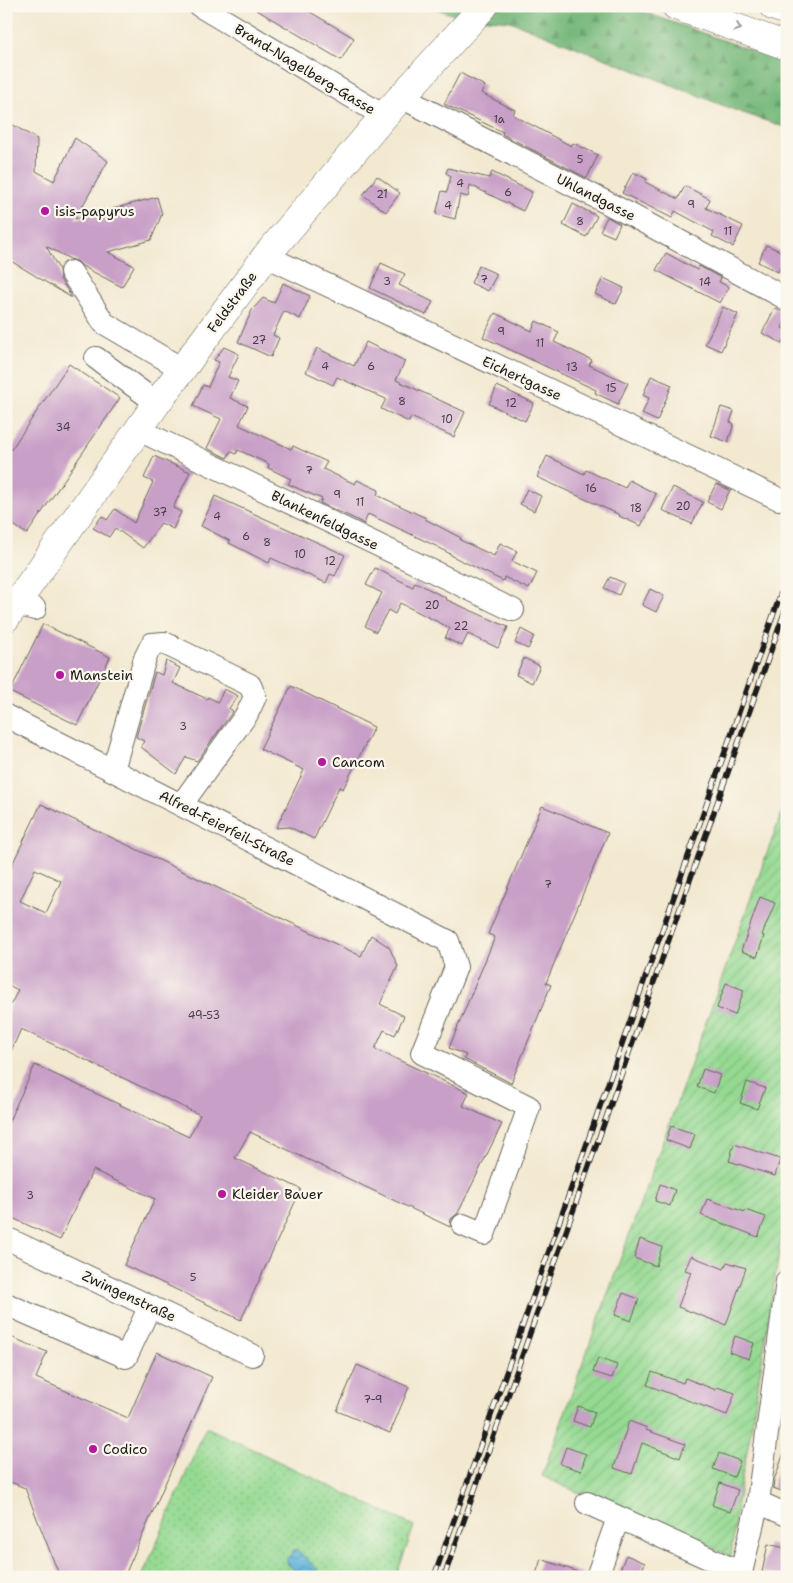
<svg xmlns="http://www.w3.org/2000/svg" width="793" height="1583" viewBox="0 0 793 1583" font-family="'Shantell Sans',sans-serif">
	<style>
		.grass { fill: url(#grass-dots); stroke: #587a57 }
		.forest { fill: url(#forest-firs); stroke: #4a6a4c }
		.garden { fill: url(#garden-furrows); stroke: #587a57 }
		.water { fill: url(#water-waves); stroke: #3c667a }
		.building { fill: #c89fc7; fill-rule: evenodd }
		.lines { fill: none; stroke-linecap: round; stroke-linejoin: round }
		.minor-casing { stroke: #67645b; stroke-width: 24 }
		.major-casing { stroke: #67645b; stroke-width: 29 }
		.highway-casing { stroke: #67645b; stroke-width: 29 }
		.minor { stroke: #fff; stroke-width: 22 }
		.major { stroke: #fff; stroke-width: 28 }
		.highway { stroke: #fff; stroke-width: 28 }
		.rail-casing { stroke: #1c1c1c; stroke-width: 5.5 }
		.rail { stroke: #fbf7ec; stroke-width: 4; stroke-dasharray: 11; stroke-linecap: butt }
		.oneway { stroke: #999 }
		.poi-dot { fill: #b5179e; stroke: #fbf7ec; stroke-width: 2 }
		.labels { text-anchor: middle; dominant-baseline: central; stroke-width: 4.5; stroke-linejoin: round; paint-order: stroke }
		.number-label { font-size: 11px; fill: #473d47 }
		.street-label { font-size: 14px; fill: #1c1c1c; stroke: #fbf7ec }
		.poi-label { font-size: 14px; fill: #1c1c1c; stroke: #fbf7ec; text-anchor: start }
	</style>
	<defs>
		<pattern id="grass-dots" width="8" height="8" patternUnits="userSpaceOnUse" patternTransform="scale(1.25)"><rect width="8" height="8" fill="#94d992"/><path d="M2 2h.1M6 6h.1" fill="none" stroke="#7fba7d" stroke-width="1.8" stroke-linecap="round"/></pattern>
		<pattern id="forest-firs" width="22" height="20" patternUnits="userSpaceOnUse" patternTransform="scale(1.25)"><rect width="22" height="20" fill="#77b97c"/><path d="M5 1l3.5 6h-7zM16 11l3.5 6h-7z" fill="#669e6b"/></pattern>
		<pattern id="garden-furrows" width="10" height="10" patternUnits="userSpaceOnUse" patternTransform="scale(1.25)"><rect width="10" height="10" fill="#94d992"/><path d="M-1 1l2-2M0 10L10 0M9 11l2-2" fill="none" stroke="#7fba7d"/></pattern>
		<pattern id="water-waves" width="16" height="10" patternUnits="userSpaceOnUse" patternTransform="scale(1.25)"><rect width="16" height="10" fill="#5cb1d8"/><path d="M0 5q4-4 8 0t8 0" fill="none" stroke="#4b8fae"/></pattern>
	</defs>
	<rect width="100%" height="100%" fill="#fbf7ec"/>
	<filter id="ink" filterUnits="userSpaceOnUse"><feTurbulence type="fractalNoise" baseFrequency=".02" numOctaves="2"/><feDisplacementMap in="SourceGraphic" scale="10" xChannelSelector="R" yChannelSelector="G"/><feConvolveMatrix kernelMatrix="1 2 1 2 8 2 1 2 1" color-interpolation-filters="sRGB"/></filter>
	<filter id="wash" filterUnits="userSpaceOnUse"><feTurbulence type="fractalNoise" baseFrequency=".0096" numOctaves="4" result="noise"/><feDisplacementMap in="SourceGraphic" scale="20" xChannelSelector="R" yChannelSelector="G"/><feGaussianBlur stdDeviation="1.12" result="paint"/><feColorMatrix in="noise" values="0 0 0 0 0 0 0 0 0 0 0 0 0 0 0 0 0 1.4 0 .05"/><feComposite in="paint" operator="in"/></filter>
	<g filter="url(#wash)">
		<rect width="100%" height="100%" fill="#f3e9d1"/>
		<path class="grass" d="M206,1427L414,1526L396,1577H142Z"/>
		<path class="forest" d="M430,6H627L787,63V128L737,111L510,21L456,16Z"/>
		<path class="garden" d="M787,798V1202L751,1430L737,1503L731,1557L659,1521L618,1511L542,1476Z"/>
		<path class="water" d="M296,1549L325,1577H301L285,1561Z"/>
		<g id="blocks">
			<path class="building" d="M250,6H300L354,38L341,60Z
				M460,73L485,86L481,93L515,110L513,115L571,146L573,143L598,155L587,178L502,134L503,132L444,104Z
				M6,121L37,139L36,171L54,181L75,138L108,161L75,219L157,197L162,214L151,240L108,252L134,266L122,287L82,266L77,261L70,259L46,246L59,269L60,279L72,298L6,258Z
				M448,168L489,178L492,172L532,192L523,211L470,185L468,197L460,195L455,219L436,214L442,191L447,192L451,176L446,173Z
				M633,172L647,179L645,182L678,199L685,186L710,199L706,208L743,226L733,247L712,236L714,232L675,211L672,218L622,193Z
				M377,176L400,193L386,212L363,195Z
				M573,204L597,216L586,237L563,225Z
				M607,217L620,224L614,237L600,231Z
				M766,245L787,254L778,272L758,262Z
				M666,253L697,270L699,266L721,278L719,282L729,287L720,303L656,270Z
				M381,263L405,274L399,285L433,302L426,315L370,288Z
				M479,266L497,274L488,291L471,283Z
				M603,278L624,288L616,304L595,294Z
				M283,283L310,296L300,319L284,311L273,335L279,338L271,357L238,342L252,310L263,298L274,303Z
				M723,307L738,314L721,351L705,344Z
				M775,308L787,314V318L782,328L787,330V335L782,343L762,333Z
				M495,313L532,331L536,321L559,332L554,342L592,360L589,365L628,383L618,404L595,393L596,390L483,337Z
				M366,342L405,361L396,380L465,412L454,437L411,417L409,422L381,409L386,399L337,377L333,385L306,372L317,348L354,366Z
				M224,347L239,354L228,377L238,381L230,398L248,406L239,425L291,449L293,446L327,462L323,469L355,484L357,480L379,490L377,495L426,518L425,519L461,538L460,540L494,556L500,543L517,551L512,561L537,573L529,589L504,577L503,581L452,556V555L438,547L368,514L364,524L355,519L320,503L322,499L288,484L291,479L268,468L269,464L238,450L236,454L231,451L227,458L207,448L221,419L193,406L203,385L208,387L219,362L214,360Z
				M69,364L120,398L27,534L6,520V457Z
				M651,376L672,385L657,421L642,414L649,398L643,395Z
				M497,386L534,403L525,421L489,404Z
				M721,407L734,411L730,422L734,424L728,442L711,436Z
				M154,456L190,472L173,508L181,512L173,529L161,523L143,548L115,528L109,537L93,528L102,516L107,520L115,509L134,523L153,482L144,478Z
				M547,456L584,474L586,470L625,488L629,480L656,494L641,526L619,516L620,515L537,477Z
				M716,484L730,490L721,509L707,502Z
				M673,487L703,502L692,524L662,510Z
				M527,489L541,496L534,511L520,504Z
				M215,496L345,555L335,576L330,574L326,583L271,558L269,563L229,543L230,541L201,526Z
				M375,568L413,587L415,582L446,598L445,599L508,627L498,648L468,634L462,646L445,638L450,628L400,603L395,614L388,610L376,632L365,626L382,593L366,585Z
				M610,577L624,583L619,595L604,588Z
				M650,589L664,596L656,612L642,605Z
				M43,624L110,657L77,725L10,692Z
				M521,629L534,636L528,649L515,643Z
				M524,658L540,666L532,683L516,675Z
				M166,661L180,668L173,683L207,699L208,697L218,702L224,689L238,696L229,708L233,711L197,761L186,757L176,774L141,747L144,741L136,737L155,672L162,675Z
				M291,686L374,727L343,789L339,787L314,839L289,827L276,828L304,770L260,749Z
				M41,804L361,956L371,935L389,947L398,966L380,1004L404,1016L395,1035L384,1030L375,1049L469,1093L463,1106L502,1124L458,1213L451,1219L450,1227L250,1132L235,1158L301,1189L241,1320L124,1265L155,1199L93,1170L60,1240L6,1215V1127L35,1065L189,1137L200,1115L21,1029L6,1062V1014L18,990L6,984V867L10,869ZM35,869L61,881L46,913L20,901Z
				M542,806L608,833L546,983L551,985L511,1083L464,1059L466,1055L449,1048L495,937L488,934Z
				M760,897L775,903L762,935L764,936L757,957L741,951Z
				M726,983L744,990L735,1015L717,1008Z
				M703,1069L720,1075L714,1093L697,1087Z
				M747,1082L765,1088L757,1109L740,1103Z
				M671,1126L695,1134L690,1149L666,1140Z
				M734,1144L780,1159L775,1176L729,1161Z
				M660,1184L675,1190L670,1206L655,1201Z
				M707,1199L745,1212V1210L766,1217L758,1237L701,1215Z
				M640,1239L662,1247L656,1266L634,1258Z
				M691,1256L724,1269L727,1262L746,1268L726,1325L678,1307L691,1272L685,1270Z
				M623,1293L639,1299L631,1321L615,1315Z
				M6,1335L47,1352L36,1378L128,1418L157,1352L212,1377L124,1577H60L25,1488L6,1480Z
				M735,1336L754,1343L749,1359L729,1352Z
				M598,1358L617,1365L612,1378L593,1372Z
				M357,1365L409,1387L390,1433L337,1411Z
				M652,1372L683,1383L685,1378L716,1390L717,1387L735,1393L727,1415L647,1385Z
				M578,1406L595,1412L590,1427L573,1421Z
				M629,1421L647,1428L646,1430L685,1444L680,1458L642,1443L632,1474L614,1468Z
				M566,1447L586,1454L581,1471L560,1464Z
				M785,1450H787V1493L773,1488L774,1480Z
				M719,1453L740,1461L734,1477L713,1469Z
				M720,1483L738,1490L730,1512L712,1505Z
				M768,1544L785,1548L784,1551L787,1552V1577L762,1572Z
				M626,1555L645,1563L639,1577H617Z
				M541,1559L584,1574V1577H535Z"/>
		</g>
	</g>
	<g filter="url(#ink)">
		<use href="#blocks" fill-opacity="0" stroke="#67645b" stroke-width="1"/>
		<g class="lines">
			<defs>
				<path id="minor" d="M200,6L384,116
					M403,98L629,214L787,299
					M266,256L779,499
					M71,272L104,323L182,369
					M96,358L157,403
					M139,430L513,610
					M16,604L35,609
					M6,716L448,941L456,967L422,1053L529,1107L484,1234L463,1225
					M113,770L145,658L152,644L164,643L250,685L255,697L247,714L181,805
					M6,1238L252,1355
					M6,1304L126,1357L150,1306
					M758,1502L787,1515
					M587,1503L741,1573
					M597,1577L618,1518
					M740,1577L758,1502L787,1281"/>
				<path id="major" d="M6,618L157,403L266,256L384,116L484,6"/>
				<path id="highway" d="M676,6L787,46
					M773,6L787,11"/>
			</defs>
			<use href="#minor" class="minor-casing"/>
			<use href="#major" class="major-casing"/>
			<use href="#highway" class="highway-casing"/>
			<use href="#minor" class="minor"/>
			<use href="#major" class="major"/>
			<use href="#highway" class="highway"/>
			<defs>
				<path id="rail" d="M434,1577L787,576
					M444,1577L787,605"/>
			</defs>
			<use href="#rail" class="rail-casing"/>
			<use href="#rail" class="rail"/>
		</g>
		<defs><path id="oneway-chevron" d="M-2-3.5L2.5 0L-2 3.5" fill="none" stroke-width="1.6" stroke-linecap="round" stroke-linejoin="round" transform="scale(1.25)"/></defs>
		<use class="oneway" href="#oneway-chevron" transform="translate(738 28) rotate(20)"/>
	</g>
	<g class="poi-dot">
		<circle cx="45" cy="211" r="5"/>
		<circle cx="60" cy="675" r="5"/>
		<circle cx="322" cy="762" r="5"/>
		<circle cx="222" cy="1194" r="5"/>
		<circle cx="93" cy="1449" r="5"/>
	</g>
	<g class="labels">
		<g class="number-label">
			<text x="499" y="119">1a</text>
			<text x="580" y="159">5</text>
			<text x="460" y="183">4</text>
			<text x="508" y="192">6</text>
			<text x="382" y="194">21</text>
			<text x="691" y="204">9</text>
			<text x="448" y="205">4</text>
			<text x="580" y="221">8</text>
			<text x="728" y="231">11</text>
			<text x="484" y="279">7</text>
			<text x="387" y="281">3</text>
			<text x="705" y="282">14</text>
			<text x="501" y="331">9</text>
			<text x="259" y="340">27</text>
			<text x="540" y="343">11</text>
			<text x="325" y="366">4</text>
			<text x="371" y="366">6</text>
			<text x="572" y="367">13</text>
			<text x="611" y="388">15</text>
			<text x="402" y="401">8</text>
			<text x="511" y="403">12</text>
			<text x="447" y="419">10</text>
			<text x="63" y="427">34</text>
			<text x="309" y="470">7</text>
			<text x="591" y="488">16</text>
			<text x="337" y="494">9</text>
			<text x="360" y="502">11</text>
			<text x="683" y="506">20</text>
			<text x="636" y="508">18</text>
			<text x="160" y="512">37</text>
			<text x="217" y="516">4</text>
			<text x="246" y="536">6</text>
			<text x="267" y="542">8</text>
			<text x="300" y="554">10</text>
			<text x="330" y="561">12</text>
			<text x="432" y="605">20</text>
			<text x="461" y="626">22</text>
			<text x="183" y="726">3</text>
			<text x="548" y="884">7</text>
			<text x="204" y="1015">49-53</text>
			<text x="30" y="1195">3</text>
			<text x="193" y="1277">5</text>
			<text x="373" y="1399">7-9</text>
		</g>
		<g class="street-label">
			<text transform="translate(305 69) rotate(31)">Brand-Nagelberg-Gasse</text>
			<text transform="translate(596 197) rotate(27)">Uhlandgasse</text>
			<text transform="translate(232 302) rotate(-53)">Feldstraße</text>
			<text transform="translate(522 378) rotate(25)">Eichertgasse</text>
			<text transform="translate(325 520) rotate(26)">Blankenfeldgasse</text>
			<text transform="translate(227 828) rotate(27)">Alfred-Feierfeil-Straße</text>
			<text transform="translate(129 1296) rotate(25)">Zwingenstraße</text>
		</g>
		<g class="poi-label">
			<text x="55" y="211">isis-papyrus</text>
			<text x="70" y="675">Manstein</text>
			<text x="332" y="762">Cancom</text>
			<text x="232" y="1194">Kleider Bauer</text>
			<text x="103" y="1449">Codico</text>
		</g>
	</g>
	<rect width="793" height="1583" fill="none" stroke="#fbf7ec" stroke-width="25"/>
</svg>
